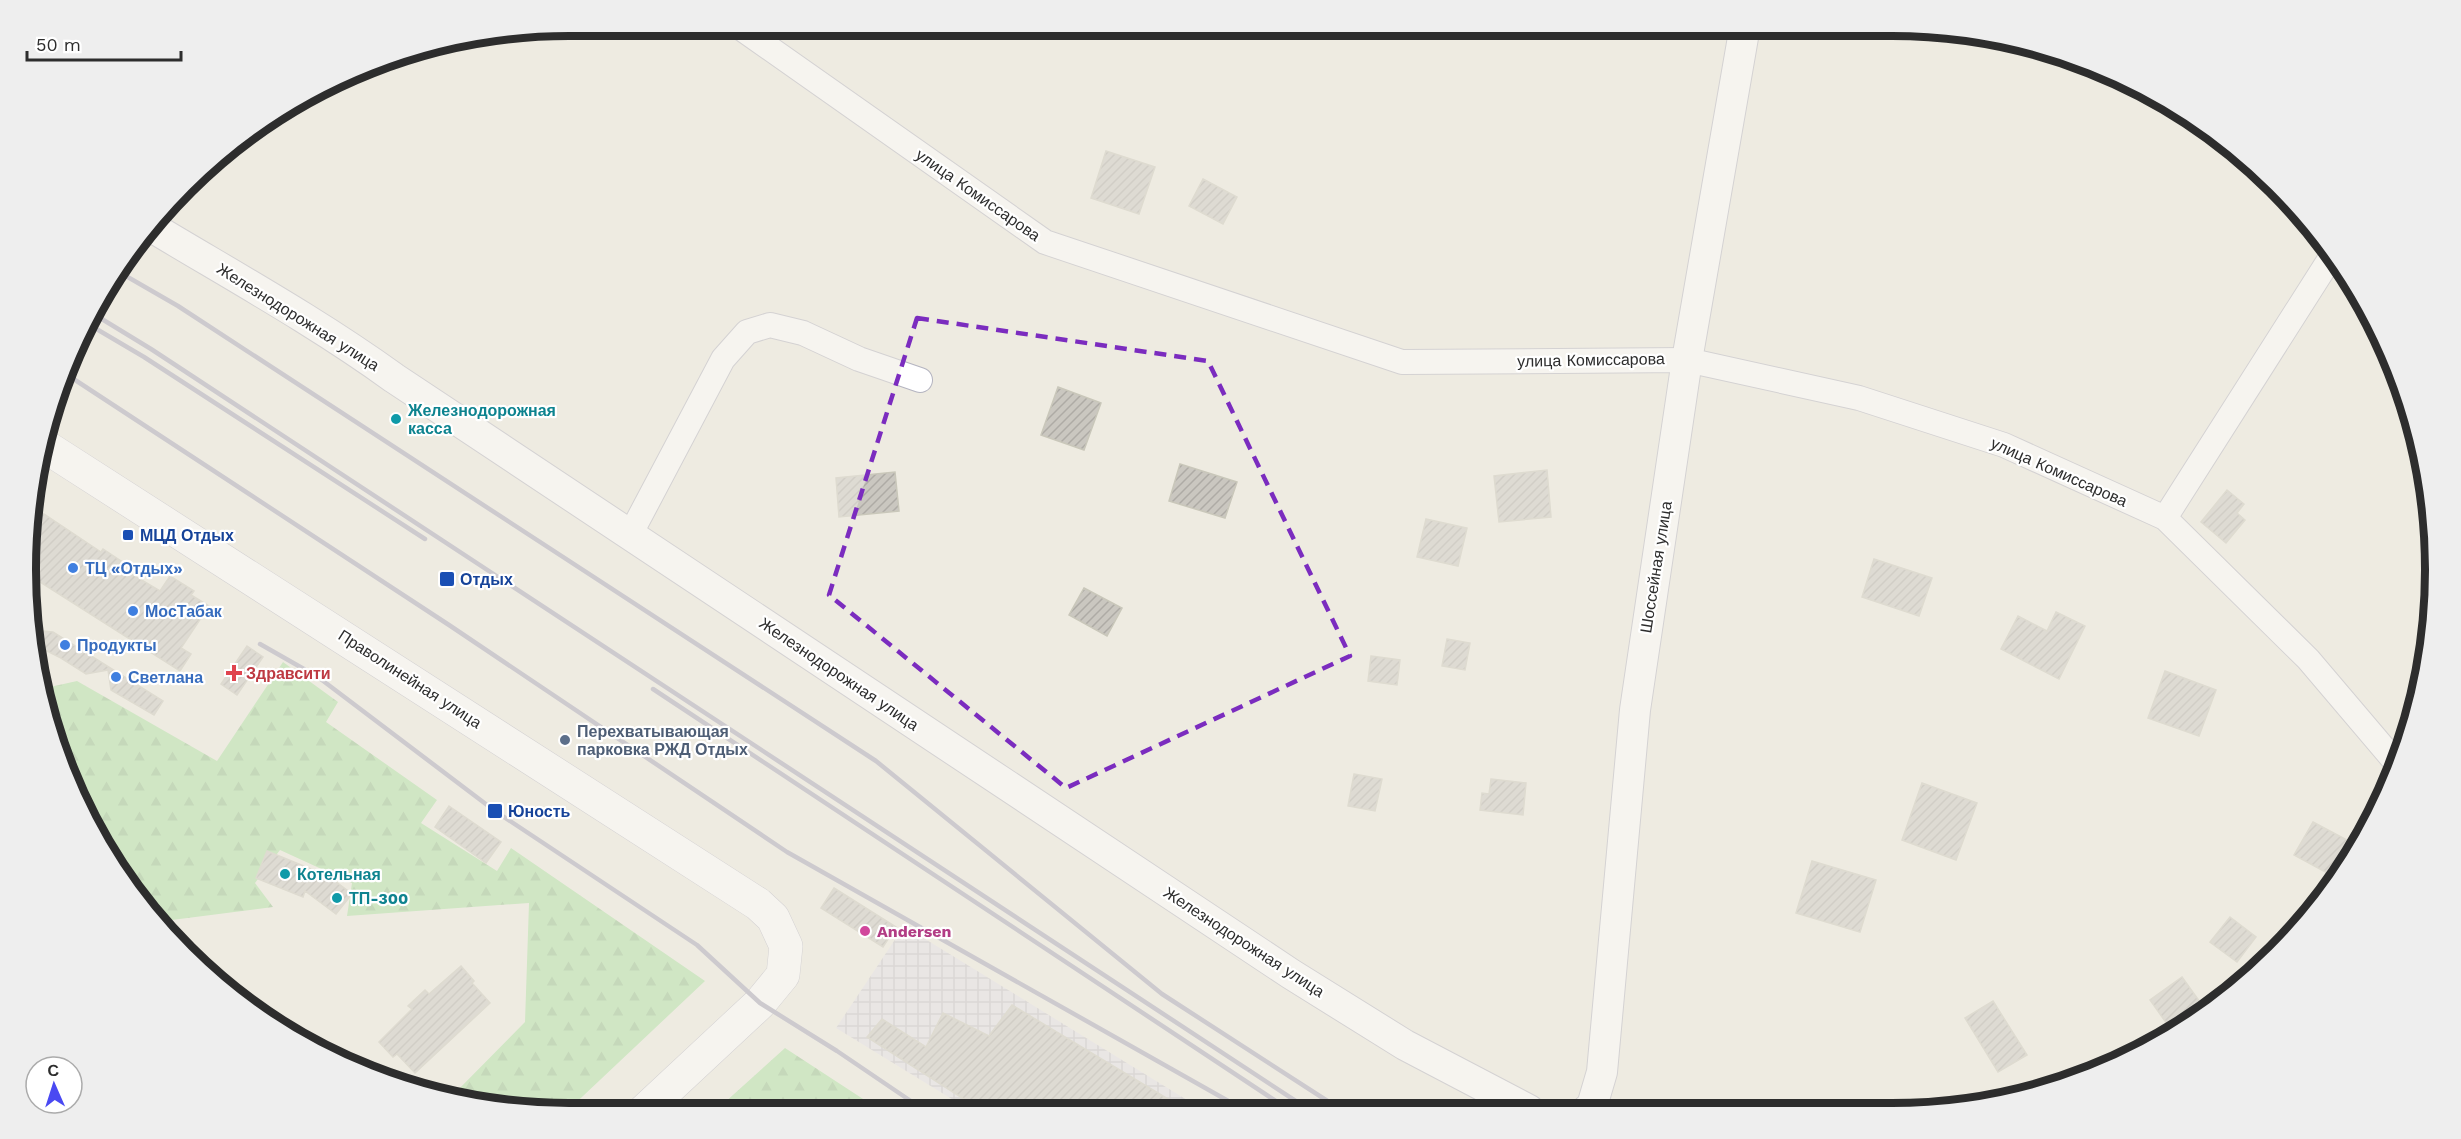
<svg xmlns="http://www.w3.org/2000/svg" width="2461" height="1139" viewBox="0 0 2461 1139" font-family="'Work Sans',sans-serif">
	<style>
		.industrial { fill: url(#industrial-grid) }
		.forest { fill: url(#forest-firs) }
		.building { fill: url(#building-hatch); stroke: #c9c7ba; stroke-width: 1.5 }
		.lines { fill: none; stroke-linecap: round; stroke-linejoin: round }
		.minor-casing { stroke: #b4b4c0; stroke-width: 26 }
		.tertiary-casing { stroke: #b4b4c0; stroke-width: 32 }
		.secondary-casing { stroke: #b4b4c0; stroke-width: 34 }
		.minor { stroke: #fff; stroke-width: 24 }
		.tertiary { stroke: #fff; stroke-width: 30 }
		.secondary { stroke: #fff; stroke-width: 33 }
		.rail { stroke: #a4a3b6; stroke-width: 4.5 }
		.marked { fill: none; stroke: #7b2cbf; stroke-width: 4.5; stroke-dasharray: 12 8; stroke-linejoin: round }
		.culture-dot { fill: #0f9aa8; stroke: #fff; stroke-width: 2 }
		.transit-dot { fill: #1a4fb4; stroke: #fff; stroke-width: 2 }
		.shop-dot { fill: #3f7fe0; stroke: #fff; stroke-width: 2 }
		.health-dot { fill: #e0444e; stroke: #fff; stroke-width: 2 }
		.service-dot { fill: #5c6f8a; stroke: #fff; stroke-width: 2 }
		.hotel-dot { fill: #d1479c; stroke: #fff; stroke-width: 2 }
		.labels { text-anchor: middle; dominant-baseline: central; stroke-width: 4.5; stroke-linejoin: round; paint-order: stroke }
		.street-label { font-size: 16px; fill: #2d2d2d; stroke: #fff }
		.culture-label { font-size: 16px; font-weight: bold; fill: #0d838f; stroke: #fff; text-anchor: start }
		.transit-label { font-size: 16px; font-weight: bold; fill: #164399; stroke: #fff; text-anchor: start }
		.shop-label { font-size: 16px; font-weight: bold; fill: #366cbe; stroke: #fff; text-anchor: start }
		.health-label { font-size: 16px; font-weight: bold; fill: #be3a42; stroke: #fff; text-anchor: start }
		.service-label { font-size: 16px; font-weight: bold; fill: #4e5e75; stroke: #fff; text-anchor: start }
		.hotel-label { font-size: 16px; font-weight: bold; fill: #b23c85; stroke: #fff; text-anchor: start }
		.rim { fill: none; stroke: #2d2d2d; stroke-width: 8 }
	</style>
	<defs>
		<pattern id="industrial-grid" width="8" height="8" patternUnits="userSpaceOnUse" patternTransform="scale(1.5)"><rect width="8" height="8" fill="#e3e0e7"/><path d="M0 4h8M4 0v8" fill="none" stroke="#c3c0c6"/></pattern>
		<pattern id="forest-firs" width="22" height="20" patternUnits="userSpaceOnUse" patternTransform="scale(1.5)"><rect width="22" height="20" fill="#aae1a0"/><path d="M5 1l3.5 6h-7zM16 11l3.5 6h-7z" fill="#93c18a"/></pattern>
		<pattern id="building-hatch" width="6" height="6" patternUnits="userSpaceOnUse" patternTransform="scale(1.5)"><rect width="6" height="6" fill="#cac7c0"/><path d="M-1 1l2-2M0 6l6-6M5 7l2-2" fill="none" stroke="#aeaba5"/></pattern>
	</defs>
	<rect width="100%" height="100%" fill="#eeebe1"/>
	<path class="industrial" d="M904,926L1205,1111L973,1112L836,1028Z"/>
	<path class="forest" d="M283,662L338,702L326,722L437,800L421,823L497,871L511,848L705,981L565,1113L463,1103L449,1099L525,1022L529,903L347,916L352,883L280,850L255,883L273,907L164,921L98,841L41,689L77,681L217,761Z
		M226,982L341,1059L220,984Z
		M785,1048L883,1112L713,1113Z"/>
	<path class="building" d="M1106,151L1155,167L1139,214L1091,198Z
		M1203,179L1237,197L1223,224L1189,206Z
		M1058,387L1101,403L1084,450L1041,435Z
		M1180,464L1237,482L1225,518L1169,501Z
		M1547,470L1551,517L1499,522L1494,476Z
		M895,472L899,511L839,517L836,478Z
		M2227,490L2244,504L2237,513L2245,520L2226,543L2201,522Z
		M32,506L101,552L103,549L121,561L118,566L160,591L170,576L194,591L191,595L209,606L181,648L191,654L180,671L26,573Z
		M1426,519L1467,528L1458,566L1417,557Z
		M1874,559L1932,578L1919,616L1862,597Z
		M1084,588L1122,608L1107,636L1069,615Z
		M2056,612L2085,626L2059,679L2001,649L2018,616L2047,631Z
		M32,630L53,632L163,701L154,715L111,690L108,670L86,674L61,658L33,644Z
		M1447,639L1470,643L1465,670L1442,666Z
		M247,646L263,657L237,695L221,684Z
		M1371,656L1400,660L1397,685L1368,681Z
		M2165,671L2216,690L2199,736L2148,718Z
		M1354,774L1382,779L1375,811L1348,806Z
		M1491,779L1526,783L1523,815L1480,810L1482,793L1489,794Z
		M1922,783L1977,803L1956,860L1902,840Z
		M449,806L501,842L486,863L435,827Z
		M2313,822L2347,840L2329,874L2294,855Z
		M267,851L328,876L352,894L336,914L305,891L303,897L256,878Z
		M1812,861L1876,880L1860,932L1796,913Z
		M834,888L896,927L883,947L821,908Z
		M2230,917L2256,937L2237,962L2210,942Z
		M461,966L474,981L472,983L490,1003L415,1073L397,1054L393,1057L379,1042L412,1009L408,1006L425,990L429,994Z
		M2182,977L2205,1009L2172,1031L2150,1000Z
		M1993,1001L2027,1055L1998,1072L1965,1018Z
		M1012,1005L1188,1111L984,1112L867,1037L882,1019L926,1047L943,1013L989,1036Z"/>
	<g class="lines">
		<defs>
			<path id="minor" d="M738,26L1045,242L1402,362L1687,360L1859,398L2004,445L2165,518L2308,659L2398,765
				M2165,518L2333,254
				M630,535L723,359L747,332L770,325L803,333L859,359L920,380"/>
			<path id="tertiary" d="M155,229C235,277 318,323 394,378L1291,974L1405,1045L1529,1110
				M1587,1110L1592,1106L1602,1072L1635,710L1687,360L1745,26"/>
			<path id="secondary" d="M43,445L758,904L773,918L786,946L783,975L760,1003L642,1113"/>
		</defs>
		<use href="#minor" class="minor-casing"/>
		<use href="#tertiary" class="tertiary-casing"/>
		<use href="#secondary" class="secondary-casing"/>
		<use href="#minor" class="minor"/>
		<use href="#tertiary" class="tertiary"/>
		<use href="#secondary" class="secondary"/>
		<path class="rail" d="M119,272L178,306L876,761L1162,994L1343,1111
			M92,313L151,349L1311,1111
			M88,324L144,357L425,539
			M69,376L449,625L787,852L1246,1111
			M260,644L318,677L495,811L697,945L760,1003L837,1051L927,1112
			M653,689L1291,1111"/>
	</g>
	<path d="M0 0H2461V1139H0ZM917,318L1208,361L1350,656L1066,788L829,595Z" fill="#eeebe1" fill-opacity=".55" fill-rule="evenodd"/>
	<path class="marked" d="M917,318L1208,361L1350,656L1066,788L829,595Z"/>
	<g class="culture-dot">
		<circle cx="396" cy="419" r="6"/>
		<circle cx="285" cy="874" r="6"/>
		<circle cx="337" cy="898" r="6"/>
	</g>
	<g class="transit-dot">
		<rect x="122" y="529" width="12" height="12" rx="3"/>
		<rect x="439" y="571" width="16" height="16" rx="3"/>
		<rect x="487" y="803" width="16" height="16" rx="3"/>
	</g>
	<g class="shop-dot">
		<circle cx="73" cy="568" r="6"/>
		<circle cx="133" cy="611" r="6"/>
		<circle cx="65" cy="645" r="6"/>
		<circle cx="116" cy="677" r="6"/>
	</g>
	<path class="health-dot" d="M231 664h6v6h6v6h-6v6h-6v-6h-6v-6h6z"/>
	<circle class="service-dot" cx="565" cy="740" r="6"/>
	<circle class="hotel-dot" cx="865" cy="931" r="6"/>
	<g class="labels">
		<g class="street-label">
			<text transform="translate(978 195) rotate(35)">улица Комиссарова</text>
			<text transform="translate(298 317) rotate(32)">Железнодорожная улица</text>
			<text transform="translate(1591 360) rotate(-1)">улица Комиссарова</text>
			<text transform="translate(2059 472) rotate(24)">улица Комиссарова</text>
			<text transform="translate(1656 567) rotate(-81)">Шоссейная улица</text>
			<text transform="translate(839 674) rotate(34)">Железнодорожная улица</text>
			<text transform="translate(410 679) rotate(33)">Праволинейная улица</text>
			<text transform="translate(1244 942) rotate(33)">Железнодорожная улица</text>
		</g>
		<g class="culture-label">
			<text x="408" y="410">Железнодорожная<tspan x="408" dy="18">касса</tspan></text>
			<text x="297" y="874">Котельная</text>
			<text x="349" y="898">ТП-300</text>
		</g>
		<g class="transit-label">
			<text x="140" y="535">МЦД Отдых</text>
			<text x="460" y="579">Отдых</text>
			<text x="508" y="811">Юность</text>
		</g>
		<g class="shop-label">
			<text x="85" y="568">ТЦ «Отдых»</text>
			<text x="145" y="611">МосТабак</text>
			<text x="77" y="645">Продукты</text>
			<text x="128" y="677">Светлана</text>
		</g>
		<g class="health-label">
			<text x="246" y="673">Здравсити</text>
		</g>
		<g class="service-label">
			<text x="577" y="731">Перехватывающая<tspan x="577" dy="18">парковка РЖД Отдых</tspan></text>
		</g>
		<g class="hotel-label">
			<text x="877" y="931">Andersen</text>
		</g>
	</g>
	<path d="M0 0H2461V1139H0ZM569 36H1892A533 533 0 0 1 2425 569V570A533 533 0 0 1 1892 1103H569A533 533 0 0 1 36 570V569A533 533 0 0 1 569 36Z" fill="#eee" fill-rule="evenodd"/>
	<path class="rim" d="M569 36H1892A533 533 0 0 1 2425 569V570A533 533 0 0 1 1892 1103H569A533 533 0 0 1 36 570V569A533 533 0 0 1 569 36Z"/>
	<g transform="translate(54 1085) rotate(357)"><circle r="28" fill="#ffffff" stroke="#ababab" stroke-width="1.5"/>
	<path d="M0-4.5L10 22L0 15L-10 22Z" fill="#4a49f2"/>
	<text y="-9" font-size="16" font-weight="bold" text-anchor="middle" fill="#2d2d2d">С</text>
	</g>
	<path d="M27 51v9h154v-9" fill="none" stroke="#2d2d2d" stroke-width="3"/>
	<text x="36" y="51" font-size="18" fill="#2d2d2d" stroke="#ffffff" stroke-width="4.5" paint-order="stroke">50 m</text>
</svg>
